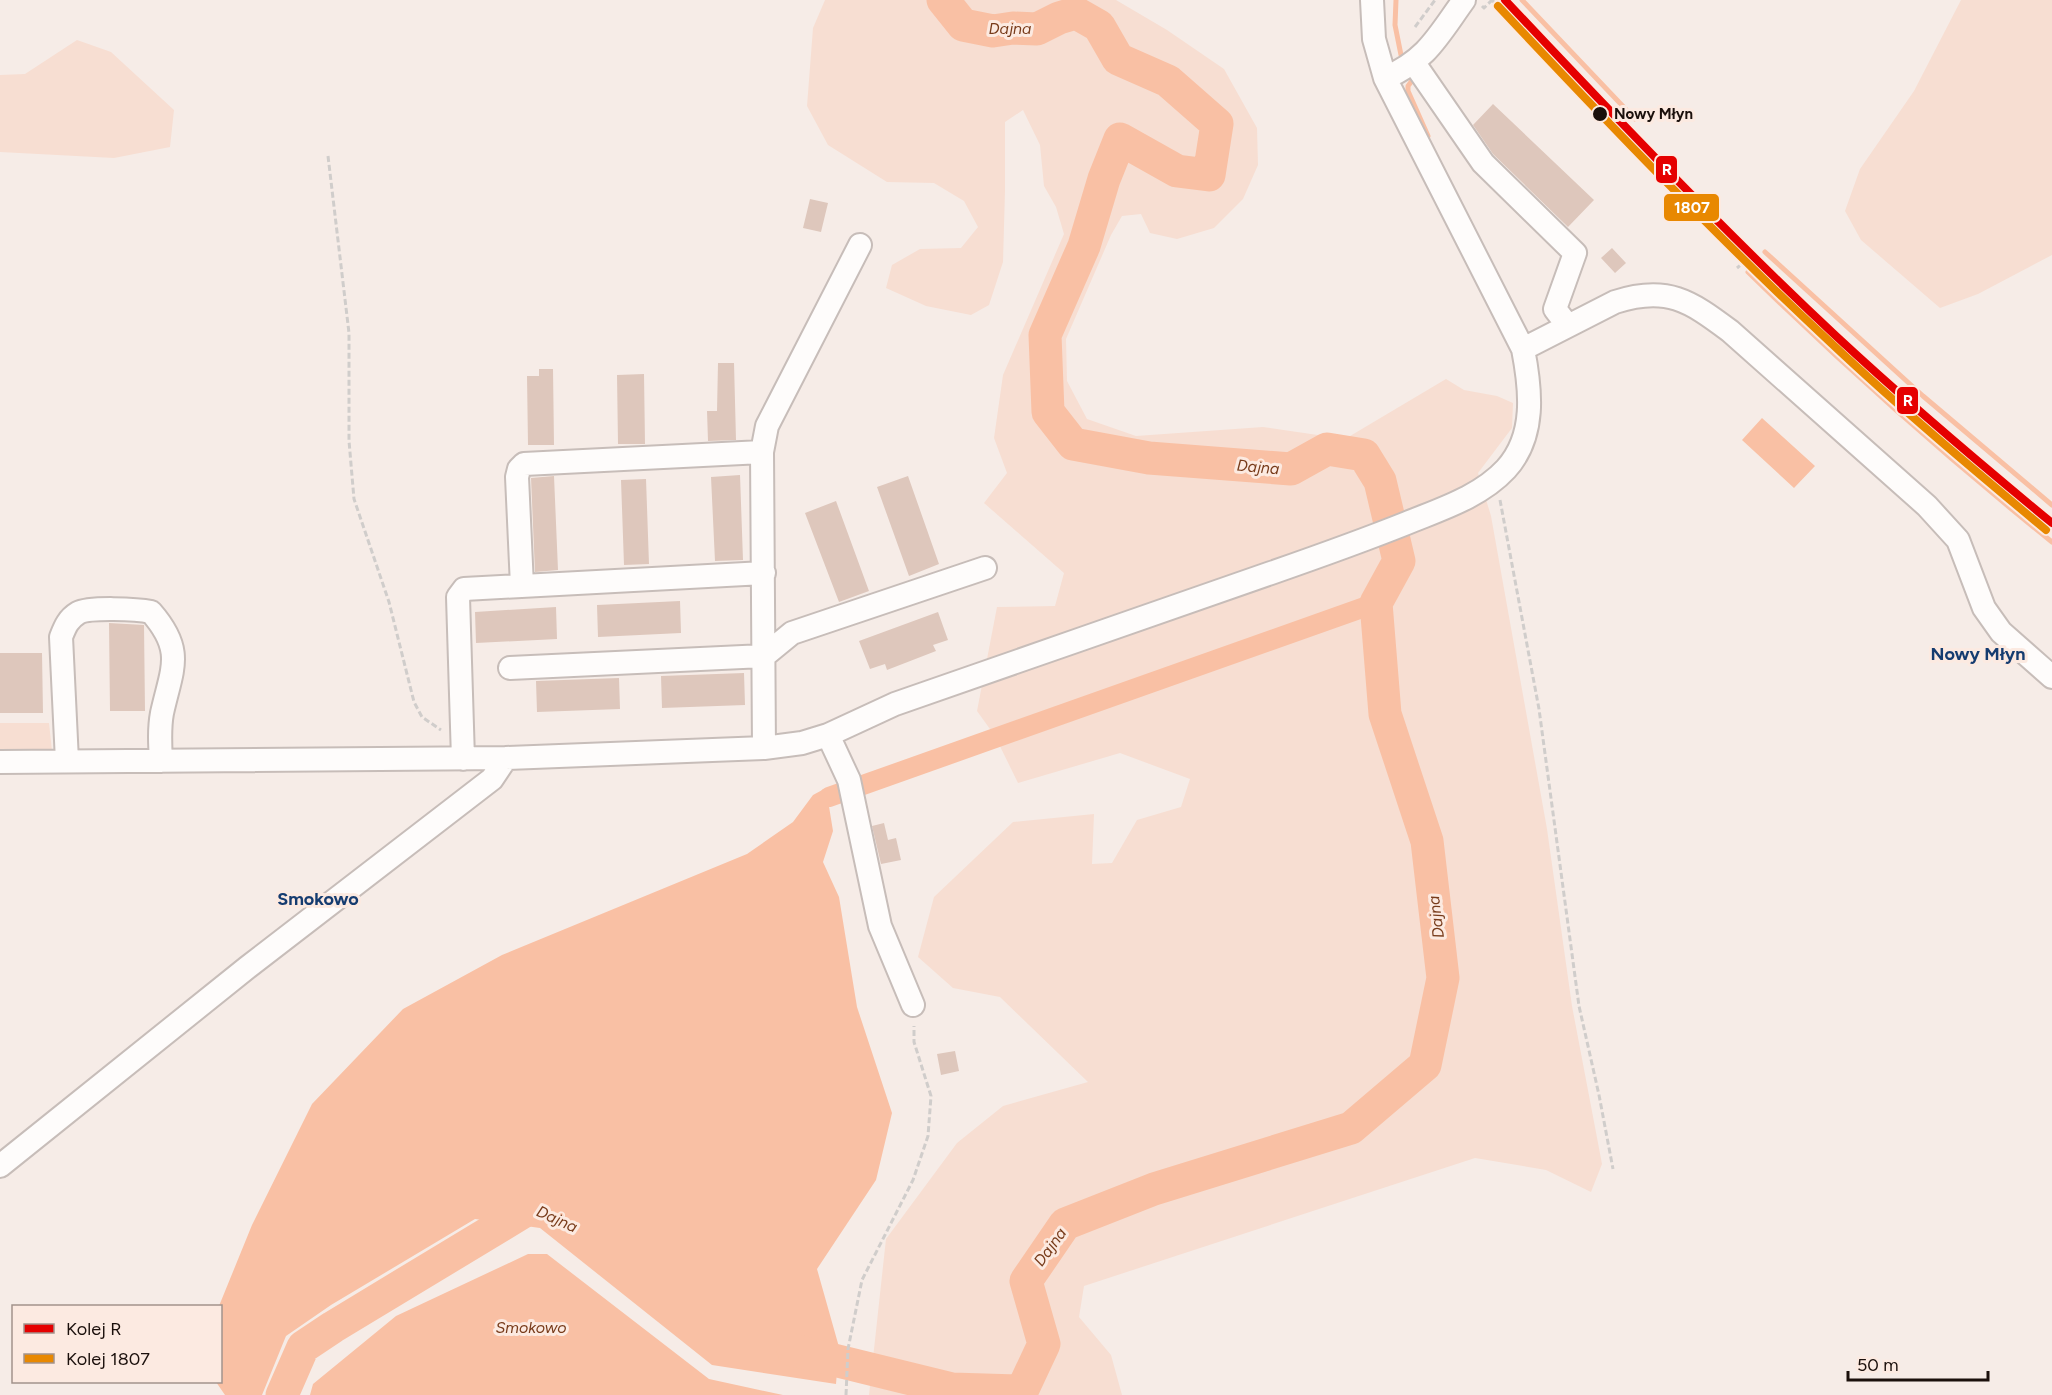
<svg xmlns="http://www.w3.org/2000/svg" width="2052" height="1395" viewBox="0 0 2052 1395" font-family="Figtree,sans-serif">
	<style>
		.green { fill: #f7ded2 }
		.water { fill: #f9c0a4 }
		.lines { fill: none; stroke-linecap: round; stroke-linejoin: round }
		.stream { stroke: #f9c0a4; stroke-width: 5 }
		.canal { stroke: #f9c0a4; stroke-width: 20 }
		.river { stroke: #f9c0a4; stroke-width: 33 }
		.building { fill: #dec7bc }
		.minor-casing { stroke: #c7bdb9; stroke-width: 26 }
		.path { stroke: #d0cdcb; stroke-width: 3; stroke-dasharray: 6 3; stroke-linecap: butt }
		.minor { stroke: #fefcfb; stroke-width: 22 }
		.rail-1-casing { stroke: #fceae1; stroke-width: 12 }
		.rail-2-casing { stroke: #fceae1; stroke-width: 12 }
		.rail-1 { stroke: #e50000; stroke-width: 8 }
		.rail-2 { stroke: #e88801; stroke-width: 8 }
		.stop-dot { fill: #1b100c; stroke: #fceae1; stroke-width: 2 }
		.labels { text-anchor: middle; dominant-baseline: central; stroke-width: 6; stroke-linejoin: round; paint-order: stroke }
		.stop-label { font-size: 15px; font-weight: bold; fill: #1b100c; stroke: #fceae1; text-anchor: start }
		.water-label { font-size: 16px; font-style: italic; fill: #783b1a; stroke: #fceae1 }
		.quarter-label { font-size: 18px; font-weight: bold; fill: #153c70; stroke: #fceae1 }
		.line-badge { stroke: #fceae1; stroke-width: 2 }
		.badge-label { font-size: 16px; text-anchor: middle; font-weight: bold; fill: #fff }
	</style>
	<rect width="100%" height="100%" fill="#f6ece7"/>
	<path class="green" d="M825,0H1116L1167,30L1224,69L1257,128L1258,165L1243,199L1214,228L1177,239L1150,233L1141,214L1122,216L1111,235L1066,339L1067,381L1087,419L1136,436L1263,427L1345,439L1446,379L1464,390L1497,396L1513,403L1512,428L1478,473L1491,516L1547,829L1572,1006L1602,1164L1591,1192L1546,1170L1475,1158L1084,1286L1079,1317L1111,1355L1122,1395H869L886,1239L957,1143L1003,1106L1088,1082L1000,997L953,988L918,957L934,897L1013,822L1094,814L1092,864L1112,863L1137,820L1181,807L1190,779L1120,753L1018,783L995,736L977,711L997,607L1055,606L1064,573L984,503L1007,473L994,438L1003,375L1064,234L1056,207L1044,186L1040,145L1023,110L1005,122V191L1003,262L989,305L971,315L926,306L886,288L892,265L920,249L961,248L978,227L964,201L934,183L887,182L828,145L807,106L813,28Z
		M1961,0H2052V255L1978,294L1940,308L1861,240L1845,211L1860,169L1914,91Z
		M77,40L111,52L174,110L170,147L114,158L0,152V75L25,74Z
		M0,723H49L52,751H0Z"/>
	<path class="water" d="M1762,418L1815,466L1794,488L1742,440Z
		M826,788L833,831L823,862L839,897L857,1007L892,1113L876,1180L817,1269L839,1347L836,1384L712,1365L540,1228L475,1219L331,1305L286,1336L262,1395H225L216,1382H220V1306H219L252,1225L312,1104L403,1009L502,955L747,854L793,822L813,795Z
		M528,1254H547L709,1379L783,1395H310L313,1384L396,1316Z"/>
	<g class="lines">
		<path class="stream" d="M1396,0L1395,25L1401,55
			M1522,0L1635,119
			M1411,82L1408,86V91L1428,136
			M1765,252L1923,396L2052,505
			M1748,272C1846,368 1945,456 2052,542"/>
		<path class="canal" d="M829,797L1376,603"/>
		<path class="river" d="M793,1350L952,1389L1022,1391L1044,1344L1026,1281L1065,1224L1154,1189L1351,1128L1425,1065L1443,978L1427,841L1385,714L1376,603L1399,561L1380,481L1364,455L1327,449L1291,469L1149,458L1073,444L1048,412L1045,335L1084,246L1104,179L1120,139L1177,171L1209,175L1217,124L1168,81L1118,59L1099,26L1076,13L1059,18L1037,29L1013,28L993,31L963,25L943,0
			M282,1395L303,1347L333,1327L533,1206L544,1211"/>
	</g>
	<path class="building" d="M1493,104L1594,200L1568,227L1493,154L1473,125Z
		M810,199L828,203L821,232L803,228Z
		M1612,248L1626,263L1615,273L1601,258Z
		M718,363H734L736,440L708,441L707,411H717Z
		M539,369H553L554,445H528L527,376H539Z
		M644,374L645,444H618L617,375Z
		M740,475L743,560L715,561L711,477Z
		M554,476L558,570L535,572L531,478Z
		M908,476L939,564L909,576L877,487Z
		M646,479L649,564L624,565L621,480Z
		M836,501L869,591L839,602L805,513Z
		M680,601L681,633L598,637L597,605Z
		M556,607L557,639L476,643L475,612Z
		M938,612L948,640L933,645L936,651L887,670L885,664L870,669L859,641Z
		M109,623L144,625L145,711H110Z
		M0,653H42L43,713H0Z
		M744,673L745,705L662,708L661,676Z
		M619,678L620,709L537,712L536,681Z
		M884,823L888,840L896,838L901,860L881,864L872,826Z
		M955,1051L959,1071L941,1075L937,1054Z"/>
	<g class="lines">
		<defs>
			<path id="minor" d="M1414,63L1483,163L1575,253L1555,309L1568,326
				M1385,78C1427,60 1438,36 1464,0
				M1523,349L1615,302C1667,285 1690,301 1730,331L1927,506L1958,540L1984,608L2001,632L2052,677
				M522,586L517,477L519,469L524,464L762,452
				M510,668L764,656L792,633L985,568
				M828,735L849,780L880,926L913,1005
				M764,748L762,452L767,426L860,245
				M463,759L458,597L464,589L764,573
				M67,761L61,637C65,627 68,619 78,613C89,607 137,609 151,612C185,651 172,668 162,713C159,729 160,745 161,761
				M0,762L506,758
				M0,1166L248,967L492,779L506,758L764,748L802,743L828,735L895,704C1020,660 1146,617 1271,573C1317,557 1362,541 1407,523C1441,509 1480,497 1506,469C1536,436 1531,390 1523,349L1385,78L1374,39L1372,0"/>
		</defs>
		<use href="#minor" class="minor-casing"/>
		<path class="path" d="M1492,0L1631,147L1744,262L1737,268
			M1482,6L1484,8L1492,0
			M1415,27L1435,0
			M328,156L349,333V441L354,499L389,602L414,702L422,717L441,730
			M1500,500L1539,709L1579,1006L1599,1095L1613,1169
			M846,1395L848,1349L862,1280L913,1180L928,1136L931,1096L914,1042V1026"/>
		<use href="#minor" class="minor"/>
		<defs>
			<path id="rail-1" d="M1505,0C1613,115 1721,228 1836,336C1906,401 1978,462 2052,523"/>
			<path id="rail-2" d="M1498,6C1606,121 1715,235 1830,342C1900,408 1973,469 2046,530"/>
		</defs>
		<use href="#rail-1" class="rail-1-casing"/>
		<use href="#rail-2" class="rail-2-casing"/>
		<use href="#rail-1" class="rail-1"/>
		<use href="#rail-2" class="rail-2"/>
	</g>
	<circle class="stop-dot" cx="1600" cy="114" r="8"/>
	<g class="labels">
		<g class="stop-label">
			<text x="1614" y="114">Nowy Młyn</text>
		</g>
		<g class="water-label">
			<text x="1010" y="28">Dajna</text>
			<text transform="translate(1258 467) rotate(5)">Dajna</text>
			<text transform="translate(1436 917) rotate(-97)">Dajna</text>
			<text transform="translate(557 1219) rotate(24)">Dajna</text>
			<text transform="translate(1050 1247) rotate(-54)">Dajna</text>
			<text x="531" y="1327">Smokowo</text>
		</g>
		<g class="quarter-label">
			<text x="1978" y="654">Nowy Młyn</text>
			<text x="318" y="899">Smokowo</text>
		</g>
	</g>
	<g class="line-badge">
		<rect x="1655" y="155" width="23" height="29" rx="6" fill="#e50000"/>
		<rect x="1663" y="193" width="57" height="29" rx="6" fill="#e88801"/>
		<rect x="1896" y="386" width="23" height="29" rx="6" fill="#e50000"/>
	</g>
	<g class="badge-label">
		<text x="1667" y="175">R</text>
		<text x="1692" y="213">1807</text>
		<text x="1908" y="406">R</text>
	</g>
	<rect x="12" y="1305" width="210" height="78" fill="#fceae1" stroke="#a2938c" stroke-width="1.5"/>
	<rect x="24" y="1324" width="30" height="9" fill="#e50000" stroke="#a2938c" stroke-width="1.5"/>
	<text x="66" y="1335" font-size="18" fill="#1b100c">Kolej R</text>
	<rect x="24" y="1354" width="30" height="9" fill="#e88801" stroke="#a2938c" stroke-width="1.5"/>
	<text x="66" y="1365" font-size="18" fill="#1b100c">Kolej 1807</text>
	<path d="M1848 1371v9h140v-9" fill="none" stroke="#1b100c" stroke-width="3"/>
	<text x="1857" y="1371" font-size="18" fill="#1b100c" stroke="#fceae1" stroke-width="4.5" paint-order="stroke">50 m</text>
</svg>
